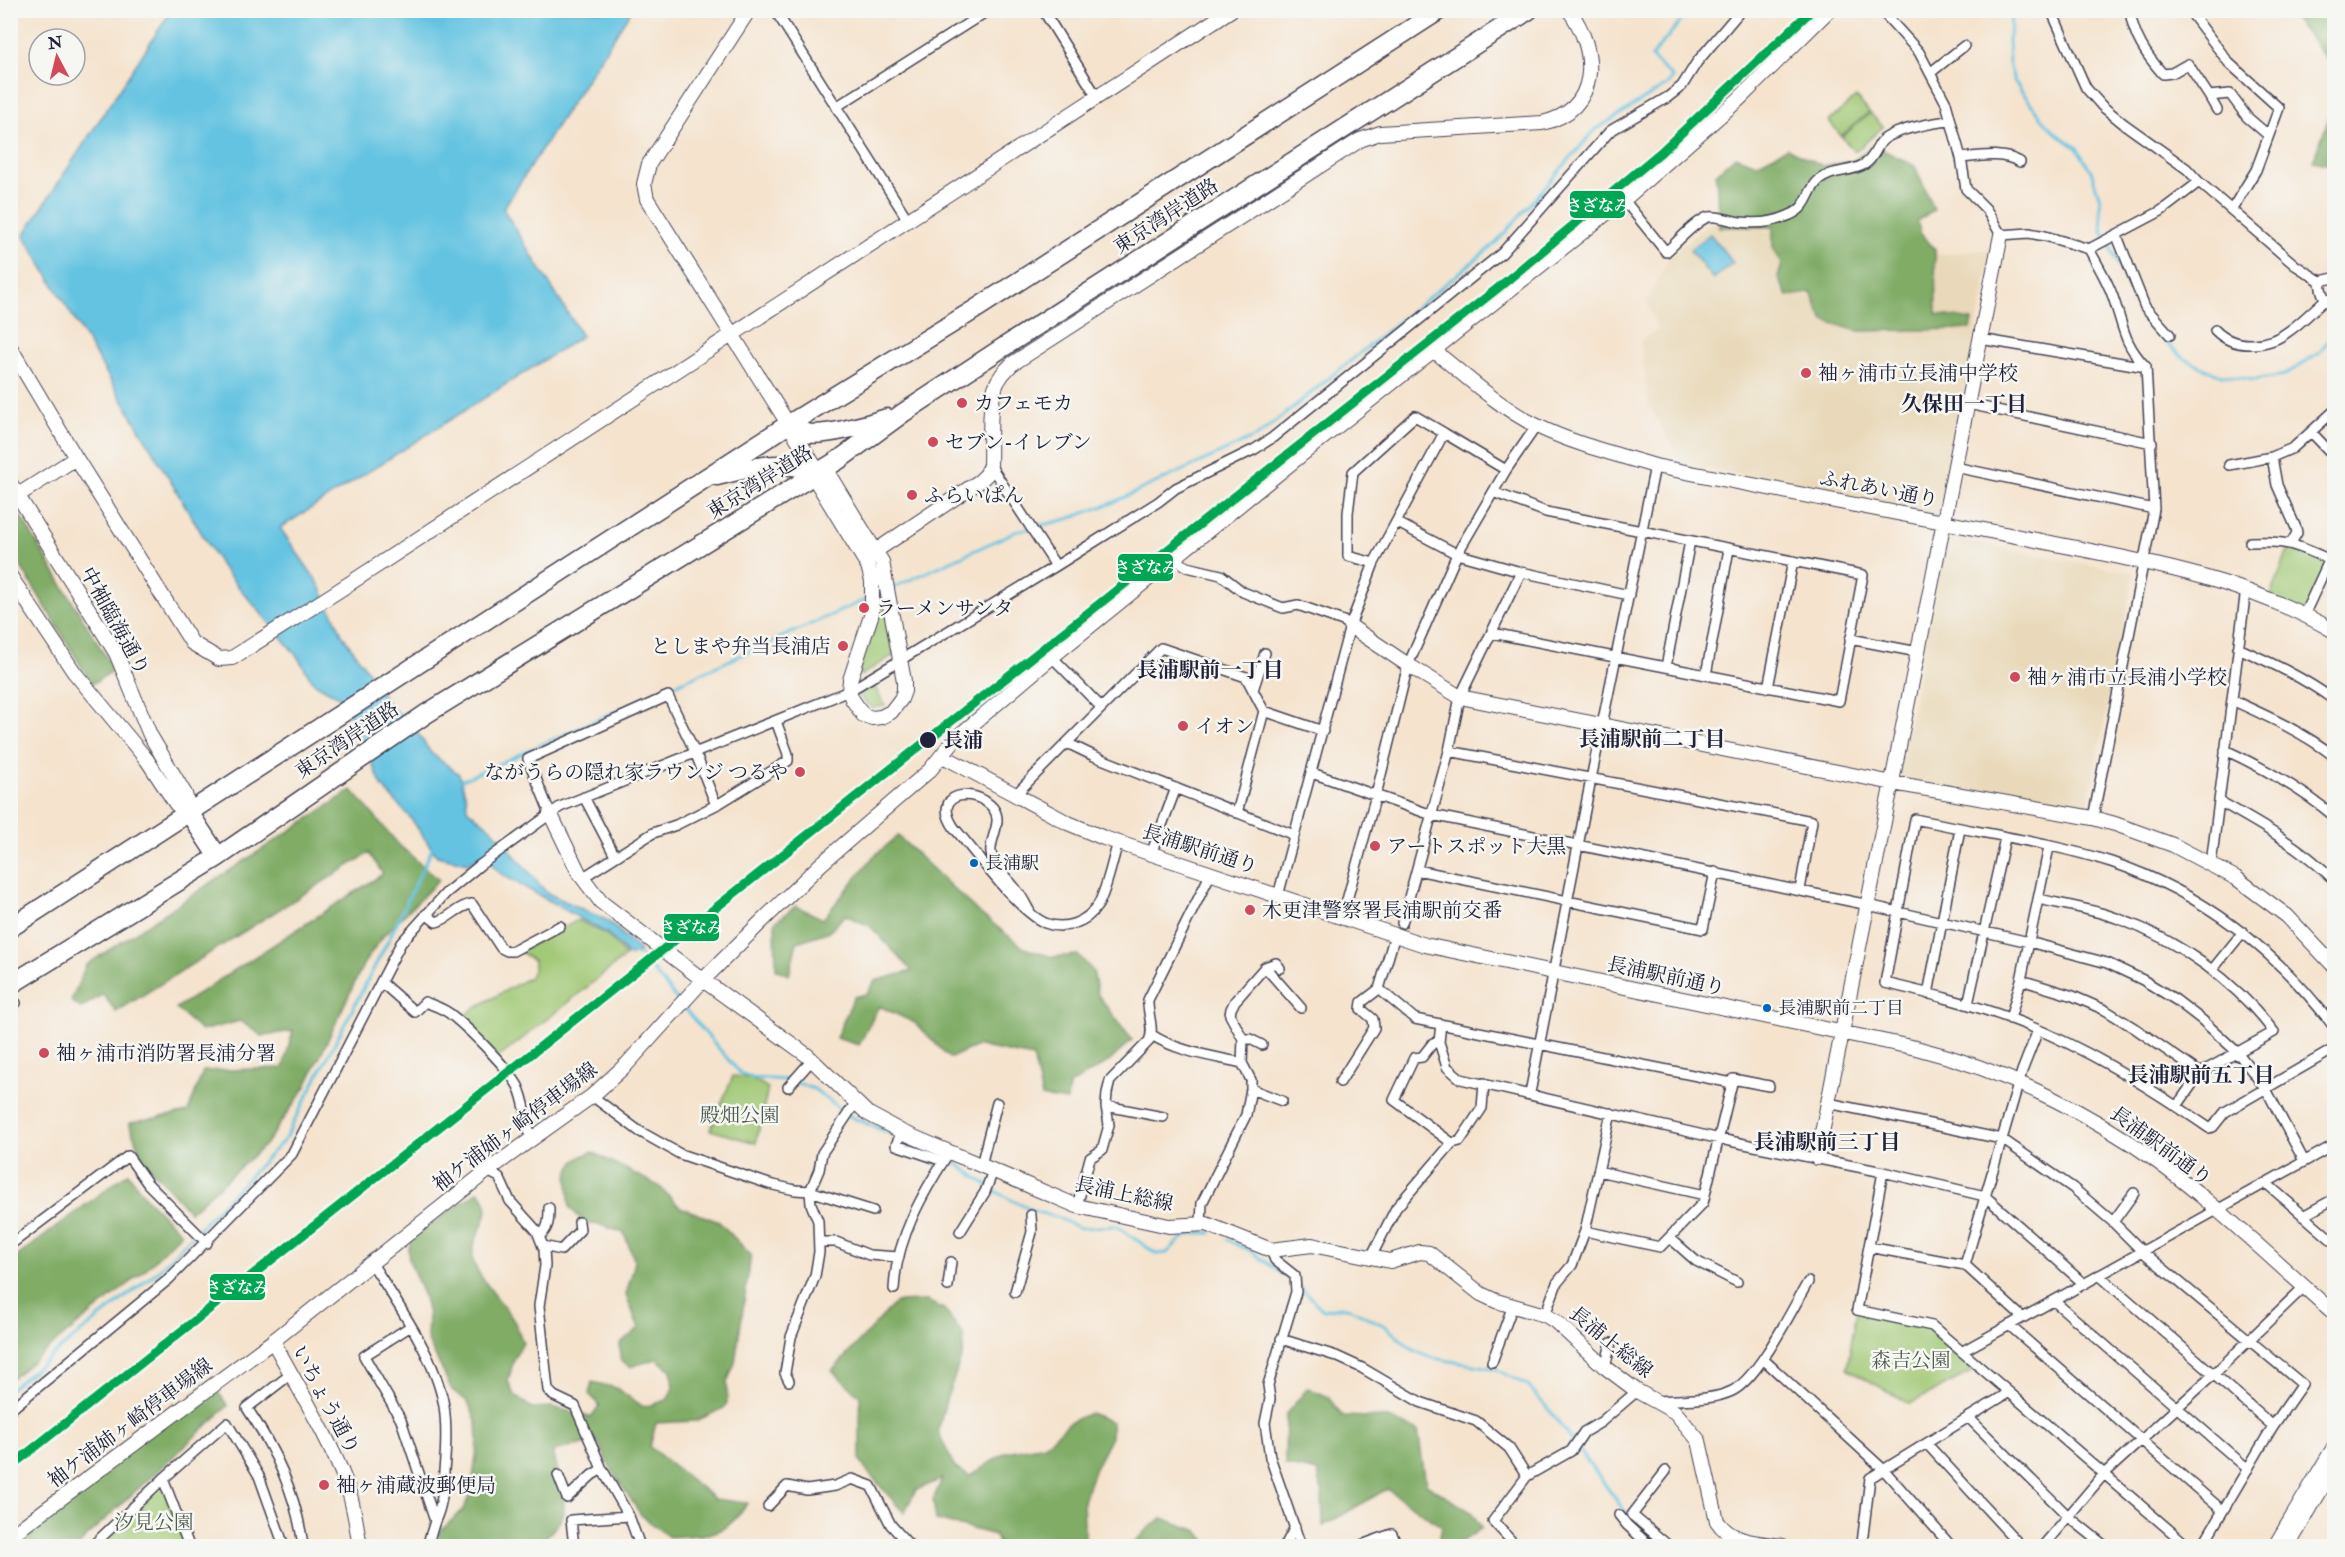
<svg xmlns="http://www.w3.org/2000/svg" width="2345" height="1557" viewBox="0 0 2345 1557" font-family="'IM FELL Double Pica','Noto Serif JP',serif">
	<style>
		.built { fill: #e9d9ba }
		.green { fill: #a0c874; stroke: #617558; stroke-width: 1.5 }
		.forest { fill: #80ac66; stroke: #516750; stroke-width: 1.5 }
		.water { fill: #63c3e1; stroke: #42728e; stroke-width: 1.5 }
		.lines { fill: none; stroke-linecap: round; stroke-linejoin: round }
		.stream { stroke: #63c3e1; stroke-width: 3 }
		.street-casing { stroke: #423f51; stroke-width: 12 }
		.secondary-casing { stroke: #423f51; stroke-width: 16 }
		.highway-casing { stroke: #423f51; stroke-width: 21 }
		.street { stroke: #fff; stroke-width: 9 }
		.secondary { stroke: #fff; stroke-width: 14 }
		.highway { stroke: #fff; stroke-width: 18 }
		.rail-1-casing { stroke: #f6f6f2; stroke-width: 14 }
		.rail-1 { stroke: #00a651; stroke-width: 9 }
		.poi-dot { fill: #d1495b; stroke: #f6f6f2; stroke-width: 2 }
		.stop-dot { fill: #22223b; stroke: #f6f6f2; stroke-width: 2 }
		.bus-dot { fill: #0065bd; stroke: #f6f6f2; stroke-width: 2 }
		.labels { text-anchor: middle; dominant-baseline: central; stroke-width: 5; stroke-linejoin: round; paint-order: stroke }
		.bus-label { font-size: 18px; fill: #22223b; stroke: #f6f6f2; text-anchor: start }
		.street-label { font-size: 20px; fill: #22223b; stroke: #f6f6f2 }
		.poi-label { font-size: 20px; fill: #22223b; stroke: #f6f6f2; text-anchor: start }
		.stop-label { font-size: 20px; font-weight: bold; fill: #22223b; stroke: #f6f6f2; text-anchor: start }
		.park-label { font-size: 20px; fill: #4e5c4f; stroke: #f6f6f2 }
		.neighbourhood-label { font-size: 21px; font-weight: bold; fill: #22223b; stroke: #f6f6f2 }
		.line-badge { stroke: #f6f6f2; stroke-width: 2 }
		.badge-label { font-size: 16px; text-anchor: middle; font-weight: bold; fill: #fff }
	</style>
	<rect width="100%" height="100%" fill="#f6f6f2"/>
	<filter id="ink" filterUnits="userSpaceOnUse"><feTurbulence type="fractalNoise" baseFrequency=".0167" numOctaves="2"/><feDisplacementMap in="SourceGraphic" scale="12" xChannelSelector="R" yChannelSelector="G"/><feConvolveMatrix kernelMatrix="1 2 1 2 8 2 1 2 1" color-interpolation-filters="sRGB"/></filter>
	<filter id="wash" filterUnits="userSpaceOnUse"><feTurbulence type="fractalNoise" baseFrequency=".008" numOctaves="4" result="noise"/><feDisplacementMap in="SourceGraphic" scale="24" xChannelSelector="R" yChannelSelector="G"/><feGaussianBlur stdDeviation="1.35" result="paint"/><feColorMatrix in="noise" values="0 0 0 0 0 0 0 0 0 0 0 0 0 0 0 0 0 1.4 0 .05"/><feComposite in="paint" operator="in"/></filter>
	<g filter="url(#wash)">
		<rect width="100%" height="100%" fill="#f5e3ce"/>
		<path class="built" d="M1726,222L1763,231L1785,227L1783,293L1935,318V255L1992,249L1939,516L1682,463L1649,406L1641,341L1658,329L1647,302L1671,254L1709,224Z
			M1944,537L2134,573L2086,812L1899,780Z"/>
		<path class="green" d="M1856,97L1869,112L1841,136L1829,121Z
			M1870,113L1883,127L1855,152L1842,137Z
			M2291,543L2330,560L2305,613L2270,598Z
			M881,582L894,655L860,676L859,669L878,615Z
			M872,682L885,706L872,708L859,696L860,690Z
			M578,920L606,934L626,956L498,1058L461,1019L475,1008L530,977L534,968V961L519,951Z
			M733,1076L752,1078L768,1088L756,1143L710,1130Z
			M1857,1310L1932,1326L1980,1367L1910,1404L1847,1368Z
			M163,1479L187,1546H96Z"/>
		<path class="forest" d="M2290,11H2334V69L2294,18Z
			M2334,104V166L2313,161Z
			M1873,145L1915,166L1934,210L1917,221L1921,234L1935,249L1936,314L1972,320L1970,329L1857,331L1823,320L1811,293L1788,296L1778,278L1782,264L1773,247V227H1719L1716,174L1735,156L1757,164L1787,148L1823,166L1853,161Z
			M21,517L114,670L92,684L11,550V524Z
			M352,790L399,845L439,880L384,935L364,963L305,1088L265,1145L190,1212L142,1158L129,1123L188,1112L203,1071L283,1068L293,1031L262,1036L240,1021L201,1031L176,1008L383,874L369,853L116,1012L103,994L81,1008L71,1001L86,965Z
			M898,836L977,911L1024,948L1052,957L1078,955L1093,971L1098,995L1132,1040L1110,1061L1069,1085L1067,1101L1042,1097L1033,1057L977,1046L950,1058L915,1023L879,1006L859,1045L836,1038L854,997L867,994L875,981L912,971L870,926L845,915L830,931L797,942L789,975L776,969L775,922L796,906L823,919L873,857Z
			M592,1152L659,1186L680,1207L719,1222L751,1255L735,1363L727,1382V1403L724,1408L696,1421L656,1423L650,1447L715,1499L747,1503C725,1539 707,1534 669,1537L641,1515L609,1466L598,1441L553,1451C556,1465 565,1495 564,1507C563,1523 544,1541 532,1546H439V1532L463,1510L471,1492L478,1441L477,1423L468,1402L452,1390L427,1339L428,1315L424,1297L409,1260L408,1250L412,1237L479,1191C501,1216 469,1232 473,1259C474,1273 506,1307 514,1321C518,1328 520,1336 523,1343L514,1359L508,1381L514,1395L532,1408L552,1407L591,1417L600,1405L589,1394L592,1382L616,1388L644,1407L667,1400L674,1386L671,1370L656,1359L630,1367L620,1359V1344L639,1328L626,1295L635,1262L624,1233L601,1225L585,1223L570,1208C568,1178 561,1163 592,1152Z
			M128,1173L146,1198L181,1233L144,1271L11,1379V1261Z
			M927,1301L944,1309L964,1336L963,1353L946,1400L938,1431L955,1468L970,1476L1006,1452L1045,1445L1070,1422L1090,1413L1112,1422L1111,1437L1095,1468L1083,1501L1085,1546H999L995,1535L936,1520L933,1500L942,1479L916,1490L904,1513L866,1470L860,1460V1396L832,1371L896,1302Z
			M215,1388L228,1406L87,1536L79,1546H11V1543L143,1439Z
			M1308,1388L1327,1396L1343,1416L1389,1418L1418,1431L1426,1484L1471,1512L1482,1528L1456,1546H1438L1442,1527L1387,1489L1323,1526L1322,1492L1318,1472L1285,1465L1286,1414Z
			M1162,1518L1198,1531L1210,1546H1131L1147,1529Z"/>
		<path class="water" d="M171,11H631L503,209L582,336L280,528L319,584L343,636L372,677L390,707L409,720L431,753L459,774L466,797L467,809L492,829L547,893L608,921L640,951L629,956L608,934L501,874L483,855L468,863L437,856L412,820L382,786L357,728L339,697L313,682L297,656L221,566L24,235Z
			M1710,234L1733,263L1713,279L1690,250Z"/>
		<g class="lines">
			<path class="stream" d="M2010,10L2011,28L2008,39L2009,63L2014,81L2041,117L2056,133L2077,148L2091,171L2100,199L2102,231L2147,324L2183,358L2216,374L2254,380L2285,375L2320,352L2334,332
				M890,589L1017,531L1068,519L1112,503L1259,435L1496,243L1595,130L1668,84L1672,77L1651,57L1690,10
				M460,781L867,599
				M633,953L641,956L679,1002
				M683,1007L740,1073L752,1078L789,1080L814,1089L851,1117L894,1135
				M950,1159L1000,1194L1033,1211L1056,1217L1079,1228L1116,1226L1157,1254L1167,1253C1182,1237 1188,1231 1211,1233
				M1228,1240L1251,1251L1293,1282
				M1299,1286L1323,1310L1341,1307L1351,1309L1385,1326L1413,1350L1433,1358L1496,1369L1528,1386L1550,1411L1573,1442
				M10,1389L157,1272L285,1139L389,939L433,847
				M1577,1447L1629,1517"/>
		</g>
	</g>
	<g filter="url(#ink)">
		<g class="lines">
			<defs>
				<path id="street" d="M775,10L908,220
					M1043,10L1097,97
					M1881,10L1919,52L1930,73L1946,103L1961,158L1966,189L1986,209L2001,235L2029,233L2045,236L2089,249L2161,211L2199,182
					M2051,10L2086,88L2102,106L2124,124L2187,169L2199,182L2295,265L2320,281L2334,278
					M2130,10C2133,36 2146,55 2163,74L2172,73L2188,64L2209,96L2230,94L2247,117L2268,135
					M2189,10L2229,63L2279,108L2256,170L2232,209
					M1930,73L1964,46
					M2209,96L2217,110
					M836,107L989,10
					M1961,158C1981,156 2002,152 2020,162
					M1624,200L1666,252C1676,243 1696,221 1708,217C1717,215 1731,221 1740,222C1756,224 1775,222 1790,215C1809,207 1806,193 1818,181C1832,169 1850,173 1865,164C1874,158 1875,150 1881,142C1891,130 1935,122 1951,121
					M2117,236L2145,307L2170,335
					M2089,249C2098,266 2109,283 2114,300C2124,329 2124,344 2146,367
					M2320,281C2321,294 2324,299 2334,307
					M2215,330C2234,350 2269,347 2289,331C2302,322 2313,310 2325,300
					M1980,339L2146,367L2154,509L2093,818
					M1968,404L2152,443
					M1444,433L1506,470
					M2312,433L2334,456
					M2272,457L2277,485L2296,528L2297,533L2291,543
					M990,465L1056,566
					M2229,465L2272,457L2293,448L2334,411
					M1955,467L2154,509
					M1396,522L1457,554L1521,572L1629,595
					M2250,542C2287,540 2296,545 2330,560
					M1173,559L1187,567L1221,575L1243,592L1283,608L1298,605L1343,621L1350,626
					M2305,613L2334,550
					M1492,633L1839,701L1863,575L1546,512L1493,492
					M1850,639L1918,652
					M2238,648C2272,663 2304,678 2334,700
					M1052,657L1101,707
					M1666,667L1690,541
					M1706,675L1729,549
					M1768,688L1793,561
					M1253,690L1265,653
					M2232,700C2267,716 2303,732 2334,756
					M1264,711L1323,731
					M1067,743L1094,756L1294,835
					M2225,750C2264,768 2301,789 2334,816
					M1449,751L1812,821L1800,890
					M1312,773L1432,815L1859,903L2029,942L2107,963L2143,980L2176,1000L2202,1020L2238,1053L2266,1089L2304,1161
					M1014,796L1161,648L1246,677L1264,711L1237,813
					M584,797L615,856
					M2219,801C2260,824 2301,847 2334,880
					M550,813L528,759L668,696L695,752L716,805
					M1151,854L1176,788
					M2211,864L2246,589
					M1417,870L1703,929L1715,872
					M582,878L653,833L676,825L720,803L788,761V754L776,721
					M1278,896L1350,626L1374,563L1444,433L1415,416L1353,472L1348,513V556L1374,563
					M2038,899C2065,905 2093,909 2119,919C2180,941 2235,981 2274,1032L2200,1073L2177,1106
					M1030,912C1026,905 1023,898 1018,892C1010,880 994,868 991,853C989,838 1004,822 993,808C974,786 929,792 955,829C977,854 1017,910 1045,923C1065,931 1087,922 1098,905C1107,889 1112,861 1118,843
					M426,914L436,922C450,919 457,906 472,904L501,948L507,951H513L560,926
					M1342,918L1376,795L1408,665L1457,554L1506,470L1537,425
					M1402,923L1449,751L1460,697L1521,572
					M1395,935L1379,989L1415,1019L1732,1083
					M1265,967L1301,1008
					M2212,970L2243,932
					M2021,980L2073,996L2105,1010L2136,1029L2200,1073
					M381,982L415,1012L425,1002C435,1006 446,1009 454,1017C471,1031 508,1068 518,1086C524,1098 529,1127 530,1141
					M1928,994L1960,829
					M1968,1004L2005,838
					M10,1007L16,1003
					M2010,1019L2021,980L2049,847
					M1441,1024L1439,1042L1433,1043L1422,1057L1414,1058L1394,1100L1452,1143
					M2334,1027C2277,951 2202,892 2111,862C2048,842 1980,833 1915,819L1885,983C1927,993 1968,1003 2009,1018C2080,1044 2146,1085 2209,1128L2213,1127L2225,1112L2334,1049
					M1152,1035C1178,1052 1212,1056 1242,1063
					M1243,1039H1250L1262,1045
					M1439,1042L1447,1067L1461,1079L1720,1139L1883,1172L1985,1196L2084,1284
					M1340,1082L1374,1028L1373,1019L1361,1009L1362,1002L1379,989
					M788,1087L812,1060
					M1251,1089L1282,1101
					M1530,1093L1591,779L1655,466
					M592,1096L639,1131L680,1154L769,1184L795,1190L810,1191L873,1211
					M1828,1103L2002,1139L2073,1188L2113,1222L2142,1251L2302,1384L2273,1426L2202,1546
					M1106,1106L1163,1117
					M902,1132L896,1145L943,1161
					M981,1165L997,1103
					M487,1171L499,1177L510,1201L537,1231L544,1249L545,1266L539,1306L548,1390L554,1396L575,1406L602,1469L629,1516L640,1546
					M1598,1171L1705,1195
					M1883,1172L1857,1310L1932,1326L2188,1546
					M2266,1183L2334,1242
					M1077,1206L1090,1158L1102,1150L1109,1125L1106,1106L1107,1093L1110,1081L1149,1041C1155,1029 1147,1013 1148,1000L1211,873
					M2303,1216L2334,1199
					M2113,1222L2134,1193
					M1201,1224L1202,1203L1246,1115L1251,1089V1080L1242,1063L1243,1039L1230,1015L1231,1009L1235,1001L1265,967L1276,963L1280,968
					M1585,1231L1660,1247L1703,1203L1733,1079L1769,1086
					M960,1232L985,1192L993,1171
					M539,1236C549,1230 549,1219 549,1208
					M1670,1238L1696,1261L1737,1282
					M819,1242H836L869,1255L899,1257
					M10,1245L128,1156L148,1184L207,1243
					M543,1246L561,1250L580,1230L579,1222
					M1869,1247L1965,1265L2023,1318
					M1271,1250L1275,1260L1295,1276L1296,1292L1268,1385L1270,1399L1265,1423L1270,1457L1301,1546
					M1371,1257L1396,1208L1452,1143L1460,1141L1482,1108L1484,1083
					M371,1262C397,1303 436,1358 444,1406C447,1427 446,1450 444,1471C443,1488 443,1504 435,1521
					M1965,1265L2022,1071L2038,1030
					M2099,1275L2273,1426
					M948,1286L951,1262
					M894,1289C896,1239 923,1192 950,1151
					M1015,1292L1032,1232L1031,1215
					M2054,1301L2248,1469
					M1545,1315L1557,1283L1572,1265L1585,1231L1611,1113
					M2009,1325L2223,1511
					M411,1326L364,1356L401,1420L435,1521L427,1546
					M1281,1339L1336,1356L1362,1368L1420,1402L1476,1421L1509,1448L1527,1476
					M1963,1351L2334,1145
					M1763,1359L1884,1470L1951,1546
					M1492,1362L1513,1305
					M1605,1367L1611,1343
					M291,1374L247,1408C275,1449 297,1497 303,1546
					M789,1381L785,1373L791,1337L815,1276L819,1252L818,1221L811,1204L810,1191L819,1170L822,1153L856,1102
					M1659,1401C1682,1399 1711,1401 1732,1391C1759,1378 1792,1309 1808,1282
					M10,1410L169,1279L292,1154L401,943L446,893L480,865L560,807L849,691L1056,566L1158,502L1176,488L1255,449L1272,438L1502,253L1610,131L1668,97L1682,86L1697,62L1741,10
					M1968,1417L2069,1517L2105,1546
					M1927,1444L2021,1546
					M1666,1471L1632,1515L1669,1546
					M558,1475L567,1498L592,1475L602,1469
					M163,1479L189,1546
					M768,1506L787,1486L807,1490L835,1486L852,1479L871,1486L891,1525L910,1546
					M1619,1515L1627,1525L1650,1546
					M92,1546L163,1479L227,1423L259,1476L284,1546
					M574,1546L571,1520L629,1516
					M1285,1546L1295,1527
					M1359,1546L1392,1534L1397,1546
					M1516,1546L1493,1521L1527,1476L1571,1451L1584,1432L1601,1422L1637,1391
					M1865,1546L1862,1543L1870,1478L2008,1393
					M2043,1546L2104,1474L2213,1375L2304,1287"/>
				<path id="secondary" d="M749,10L649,164L644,184L647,199L819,473L818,484L868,566L872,581V613L850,680L849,691L852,699L863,715L872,718L881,717L891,712L901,699L904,691V681L882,562L829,475L819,473
					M10,347L76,458L192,643L219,659L232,658L338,591L1231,10
					M1433,350C1466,376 1499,407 1537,426C1574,444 1615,454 1655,466C1775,489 1895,512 2015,536C2125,558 2236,574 2334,631
					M10,483L116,653L150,735L185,794L190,814
					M12,499L76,458
					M871,554L980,481L987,474L990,465C991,442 988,409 995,388C998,378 1005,371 1012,364L1360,140L1380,133L1542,123C1600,110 1599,51 1569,10
					M10,576L74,672L147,760L176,804L190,814
					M1350,626L1408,665L1460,697L1893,783L2093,818L2115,824L2173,845L2236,878L2287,916L2334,966
					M943,756L1068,823L1104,838L1425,945L1916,1048C1992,1067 2066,1101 2132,1144C2202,1190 2270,1258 2334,1313
					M550,813L579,873L601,902L703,980L808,1056L867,1113L902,1132L1077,1206L1169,1226L1206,1224L1271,1250L1312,1245L1390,1261L1420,1252L1429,1253L1481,1294L1496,1301L1545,1315L1555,1321L1605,1367L1637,1391L1675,1412L1699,1441L1717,1521C1731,1543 1759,1543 1783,1546
					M1817,1158C1880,851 1940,543 2001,235
					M273,1341C298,1388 327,1433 346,1483C354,1503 356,1525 360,1546
					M10,1536L273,1341L487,1171L592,1096L627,1064L703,980L760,923L821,864L930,770L955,739L1052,657L1301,455L1627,197L1738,100L1829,10
					M2275,1546L2334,1447
					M2288,1546L2334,1467"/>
				<path id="highway" d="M789,424C794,427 800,431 806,433C824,437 869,424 887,418
					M717,476C754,467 781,458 819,473
					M190,814L218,857
					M10,928L789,424L974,310L1440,10
					M10,985L218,857L426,714L840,459L903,413L999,350L1529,10"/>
			</defs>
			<use href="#street" class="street-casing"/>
			<use href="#secondary" class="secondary-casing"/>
			<use href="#highway" class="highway-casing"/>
			<use href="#street" class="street"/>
			<use href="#secondary" class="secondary"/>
			<use href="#highway" class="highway"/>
			<defs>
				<path id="rail-1" d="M10,1467L1498,288L1661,152L1812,10"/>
			</defs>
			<use href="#rail-1" class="rail-1-casing"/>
			<use href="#rail-1" class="rail-1"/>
		</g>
	</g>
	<g class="poi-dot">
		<circle cx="1806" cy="373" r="6"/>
		<circle cx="962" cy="403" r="6"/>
		<circle cx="933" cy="442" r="6"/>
		<circle cx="912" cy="495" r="6"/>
		<circle cx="864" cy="608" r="6"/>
		<circle cx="843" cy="646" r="6"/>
		<circle cx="2015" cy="677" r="6"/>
		<circle cx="1183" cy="726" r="6"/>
		<circle cx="800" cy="772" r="6"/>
		<circle cx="1375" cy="846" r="6"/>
		<circle cx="1250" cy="910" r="6"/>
		<circle cx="44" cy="1053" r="6"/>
		<circle cx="324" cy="1485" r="6"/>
	</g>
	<circle class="stop-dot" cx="928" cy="740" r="9"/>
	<g class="bus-dot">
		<circle cx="974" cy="863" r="5"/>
		<circle cx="1767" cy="1008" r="5"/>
	</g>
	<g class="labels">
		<g class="bus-label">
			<text x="985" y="863">長浦駅</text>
			<text x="1778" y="1008">長浦駅前二丁目</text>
		</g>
		<g class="street-label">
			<text transform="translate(1166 216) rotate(-33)">東京湾岸道路</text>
			<text transform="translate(760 482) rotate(-32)">東京湾岸道路</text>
			<text transform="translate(1879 489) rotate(11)">ふれあい通り</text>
			<text transform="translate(115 621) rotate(61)">中袖臨海通り</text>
			<text transform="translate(347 740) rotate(-34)">東京湾岸道路</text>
			<text transform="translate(1200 849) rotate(18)">長浦駅前通り</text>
			<text transform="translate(1666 976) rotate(12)">長浦駅前通り</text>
			<text transform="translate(515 1127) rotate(-37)">袖ケ浦姉ヶ崎停車場線</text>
			<text transform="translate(2161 1146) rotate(36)">長浦駅前通り</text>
			<text transform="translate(1124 1194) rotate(12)">長浦上総線</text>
			<text transform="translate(1611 1342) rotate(39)">長浦上総線</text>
			<text transform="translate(326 1400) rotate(62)">いちょう通り</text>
			<text transform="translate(130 1423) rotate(-37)">袖ケ浦姉ヶ崎停車場線</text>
		</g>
		<g class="poi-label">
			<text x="1818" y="373">袖ヶ浦市立長浦中学校</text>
			<text x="974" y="403">カフェモカ</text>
			<text x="945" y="442">セブン-イレブン</text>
			<text x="924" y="495">ふらいぱん</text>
			<text x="876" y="608">ラーメンサンタ</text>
			<text x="831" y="646" text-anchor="end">としまや弁当長浦店</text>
			<text x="2027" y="677">袖ヶ浦市立長浦小学校</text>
			<text x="1195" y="726">イオン</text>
			<text x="788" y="772" text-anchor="end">ながうらの隠れ家ラウンジ つるや</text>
			<text x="1387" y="846">アートスポット大黒</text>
			<text x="1262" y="910">木更津警察署長浦駅前交番</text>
			<text x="56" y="1053">袖ヶ浦市消防署長浦分署</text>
			<text x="336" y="1485">袖ヶ浦蔵波郵便局</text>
		</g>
		<g class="stop-label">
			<text x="943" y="740">長浦</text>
		</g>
		<g class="park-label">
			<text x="740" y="1115">殿畑公園</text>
			<text x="1911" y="1360">森吉公園</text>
			<text x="154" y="1522">汐見公園</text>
		</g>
		<g class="neighbourhood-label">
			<text x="1964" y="404">久保田一丁目</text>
			<text x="1210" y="670">長浦駅前一丁目</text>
			<text x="1652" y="739">長浦駅前二丁目</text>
			<text x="2201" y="1075">長浦駅前五丁目</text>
			<text x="1827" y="1142">長浦駅前三丁目</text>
		</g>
	</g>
	<g class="line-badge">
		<rect x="1569" y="190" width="57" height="29" rx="6" fill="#00a651"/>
		<rect x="1117" y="553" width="57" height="29" rx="6" fill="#00a651"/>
		<rect x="663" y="913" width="57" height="29" rx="6" fill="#00a651"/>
		<rect x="209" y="1273" width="57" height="28" rx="6" fill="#00a651"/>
	</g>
	<g class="badge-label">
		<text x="1598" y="211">さざなみ</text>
		<text x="1146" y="573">さざなみ</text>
		<text x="691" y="933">さざなみ</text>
		<text x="237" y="1293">さざなみ</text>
	</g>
	<rect width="2345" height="1557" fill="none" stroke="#f6f6f2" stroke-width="36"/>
	<g transform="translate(57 57) rotate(353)"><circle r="28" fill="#f6f6f2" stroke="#a1a1a9" stroke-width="1.5"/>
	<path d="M0-4.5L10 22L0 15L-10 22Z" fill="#d1495b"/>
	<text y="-9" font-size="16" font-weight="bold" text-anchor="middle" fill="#22223b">N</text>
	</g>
</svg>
